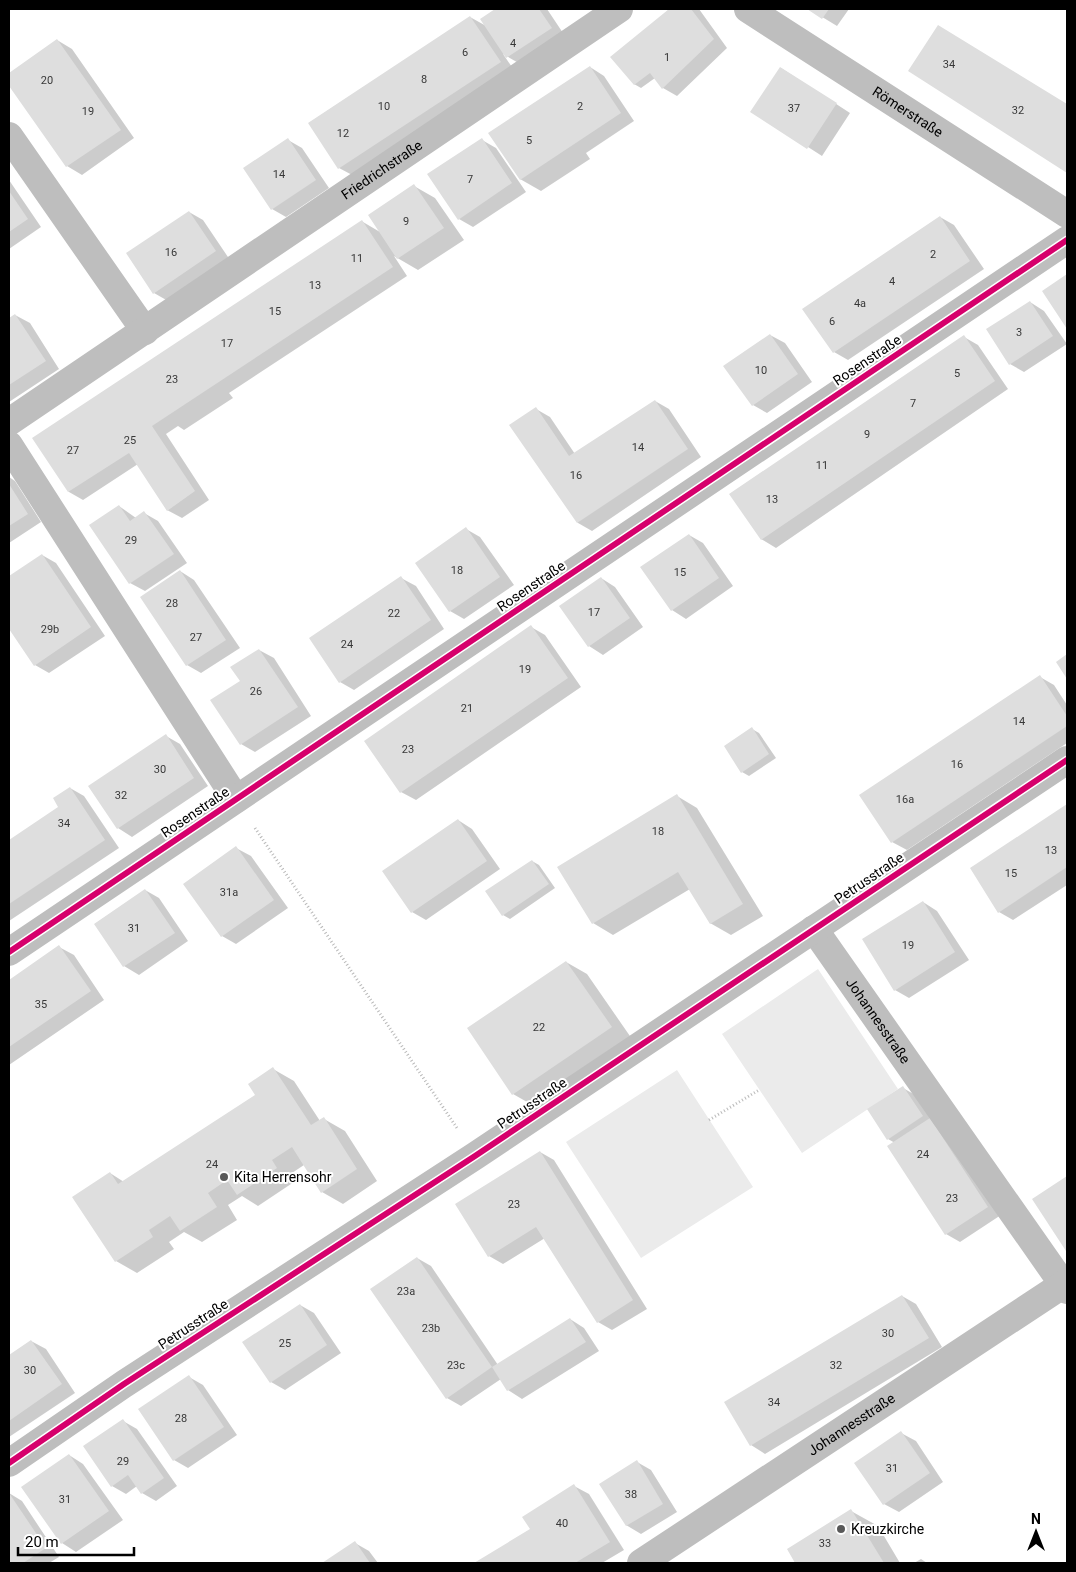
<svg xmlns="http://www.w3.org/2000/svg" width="1076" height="1572" viewBox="0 0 1076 1572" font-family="Roboto,sans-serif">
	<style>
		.green { fill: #ebebeb }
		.shadow { fill: #0003 }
		.building { fill: #dedede }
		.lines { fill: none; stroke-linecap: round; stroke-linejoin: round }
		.path { stroke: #b9b9b9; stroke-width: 3; stroke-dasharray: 1 2.5; stroke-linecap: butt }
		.street { stroke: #bebebe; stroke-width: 28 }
		.cycleway-casing { stroke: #fff; stroke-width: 9 }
		.cycleway { stroke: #d6006c; stroke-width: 6 }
		.poi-dot { fill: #595959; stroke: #fff; stroke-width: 2 }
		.labels { text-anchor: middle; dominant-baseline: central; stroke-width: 4; stroke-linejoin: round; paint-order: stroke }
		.number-label { font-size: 11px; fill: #383838 }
		.street-label { font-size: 14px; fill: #000; stroke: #fff }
		.poi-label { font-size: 14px; fill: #000; stroke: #fff; text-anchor: start }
	</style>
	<rect width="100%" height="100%" fill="#fff"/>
	<path class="green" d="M818,969L898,1089L802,1153L722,1034Z
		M677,1070L753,1187L641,1258L566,1142Z"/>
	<path class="shadow" d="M498,9H547L565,36L522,65L503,54L514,70L354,176L339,168L309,123L470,17L488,27L482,19Z
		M671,9H699L727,48L677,96L663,88L655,78L641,88L634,84L612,57Z
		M809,9H849L837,26Z
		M57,40L72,49L134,138L82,175L67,166L9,84V75Z
		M590,67L604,76L634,121L586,153L590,159L541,191L520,179Z
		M781,68L850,113L822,156L808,147Z
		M1012,71L1067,105V172L961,104Z
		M288,140L302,148L329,188L286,217L272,209Z
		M482,140L496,148L526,192L473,227L459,219Z
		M9,180L41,227L9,249Z
		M414,186L435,198L464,240L418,270L394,256L407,276L229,393L233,398L184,430L178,426L166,434L209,500L182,518L167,510L138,464L83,500L69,492L34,439L363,222L380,232Z
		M189,212L203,220L230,260L168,301L154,293Z
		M940,217L954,225L984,269L848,360L834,352Z
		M1067,276V327L1044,292Z
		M1030,302L1044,311L1067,344L1024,372L1010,364Z
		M15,315L30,323L59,369L9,402V320Z
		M770,335L785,343L812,382L767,413L753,405Z
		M964,337L978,345L1008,389L776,548L761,539Z
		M655,401L669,409L701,457L592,531L578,523L511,425L536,409L550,417L575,454Z
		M9,477L15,481L41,522L9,543Z
		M119,506L136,518L144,513L158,521L187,563L145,591L130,583L91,525Z
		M466,529L480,537L514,585L464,619L450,611Z
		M689,535L703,543L733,586L686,619L672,610Z
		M42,555L56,563L105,636L49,673L35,665L9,627V578Z
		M180,571L194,580L240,648L201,673L187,665Z
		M401,578L416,586L444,629L354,690L340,682Z
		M601,578L615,587L643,627L603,655L589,646Z
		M531,627L545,635L581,687L416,800L401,792L366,741Z
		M259,650L274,658L311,716L255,752L241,744V681Z
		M1040,677L1054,685L1067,705V743L907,850L892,842Z
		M752,729L759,733L776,758L749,776L742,772Z
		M166,736L180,744L208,786L132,837L118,828L90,786Z
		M70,788L84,796L119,848L9,921V841L60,807Z
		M677,796L697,808L763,916L731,935L710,923L690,889L613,935L593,923Z
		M1067,806V885L1013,920L999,912L971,868Z
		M458,820L472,829L500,869L426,920L412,912Z
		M236,848L251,856L288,908L236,944L222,936Z
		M532,861L539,865L555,888L510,919L503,915Z
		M145,890L159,898L188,941L139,975L124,966L95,924Z
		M923,902L937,911L969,960L909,998L895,990Z
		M59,947L74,955L104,1000L9,1065V981Z
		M566,962L587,974L632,1039L534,1106L513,1094Z
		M273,1069L294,1081L320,1121L324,1119L345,1131L377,1181L343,1204L322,1192L304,1165L292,1173L297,1180L258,1206L242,1196L228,1205L237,1220L202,1242L184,1232L169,1242L174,1249L137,1273L116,1261L74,1197L110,1173L124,1182L257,1096Z
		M903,1088L917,1096L1001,1215L960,1242L946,1234L895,1143L888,1139Z
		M540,1152L554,1160L647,1309L612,1330L598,1322L545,1238L503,1264L489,1256Z
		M1067,1178V1250L1033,1199Z
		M417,1258L431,1266L498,1365L570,1319L584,1328L599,1351L522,1399L508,1390L501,1379L461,1406L447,1398Z
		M902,1296L916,1304L942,1347L765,1454L751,1445Z
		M300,1305L314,1313L341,1353L285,1390L271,1382Z
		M31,1341L46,1349L75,1393L9,1437V1356Z
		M189,1377L203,1385L237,1435L188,1468L174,1460Z
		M123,1421L137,1429L177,1486L156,1501L142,1493L137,1486L126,1494L112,1486Z
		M901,1433L916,1441L943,1482L899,1512L884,1504Z
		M69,1455L83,1464L123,1520L76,1552L62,1543Z
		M637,1462L651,1470L677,1512L641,1534L626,1525Z
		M574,1486L589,1494L624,1550L602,1563H476L531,1529Z
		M9,1493L22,1501L59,1557L49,1563H9Z
		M851,1511L878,1526L900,1563H797L788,1550Z
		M355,1543L369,1551L378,1563H324Z
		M921,1559L927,1563H914Z"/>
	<path class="building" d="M495,9H539L552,28L506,58L480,19Z
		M669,9H691L714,39L662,89L650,73L634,85L610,57Z
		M807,9H829L822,19Z
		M470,16L501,62L338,169L308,123Z
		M938,25L1067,104V173L908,71Z
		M57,39L121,130L66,167L9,86V73Z
		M590,66L621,113L520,180L488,133Z
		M780,67L837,103L807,149L750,112Z
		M288,138L316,180L271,210L243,168Z
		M482,138L512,183L458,220L427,174Z
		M414,184L444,228L397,259L368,215Z
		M9,191L28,219L9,232Z
		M189,211L216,251L153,294L126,253Z
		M940,216L970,261L833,353L802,309Z
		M362,220L393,267L152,426L195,491L167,511L129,453L68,492L32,438Z
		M1067,274V329L1042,291Z
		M1030,301L1053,336L1009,365L986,329Z
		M15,314L46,361L9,385V318Z
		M770,334L798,374L752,406L723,366Z
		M964,335L995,381L761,540L729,494Z
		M655,400L688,449L577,523L509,425L536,407L569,456Z
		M9,484L28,514L9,526Z
		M119,505L130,521L144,511L174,554L129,584L89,525Z
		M466,527L500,577L449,612L415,563Z
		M689,534L719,578L671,611L640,567Z
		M42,554L91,627L34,666L9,629V576Z
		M180,570L226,640L186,666L140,597Z
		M401,576L431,620L339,683L309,638Z
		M601,577L630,618L588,647L559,606Z
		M531,625L568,678L400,793L364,741Z
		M259,649L298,707L240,745L210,700L240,681L230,667Z
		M1067,654V679L1056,662Z
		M1040,675L1067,716V726L891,843L859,795Z
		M752,727L769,754L741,773L724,746Z
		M166,734L194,778L117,829L88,786Z
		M70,787L105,840L9,904V840L58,807L53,798Z
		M677,794L743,904L710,924L678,872L592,924L557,867Z
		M1067,804V867L998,913L970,868Z
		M458,819L487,861L411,913L382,871Z
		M236,846L274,900L221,937L183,884Z
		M532,860L549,884L502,916L485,891Z
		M145,889L175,933L123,967L94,924Z
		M923,901L955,952L894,991L862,939Z
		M59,945L91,991L9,1047V980Z
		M566,961L612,1027L512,1095L467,1028Z
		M273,1067L311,1125L324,1117L357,1169L321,1193L292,1147L272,1160L277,1168L237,1195L227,1180L208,1193L217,1207L180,1231L170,1216L149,1230L153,1237L115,1262L72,1197L110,1172L118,1184L255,1095L248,1084Z
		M903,1086L923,1116L887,1140L867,1109Z
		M930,1118L988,1207L945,1235L887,1146Z
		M540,1151L633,1300L597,1323L536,1227L488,1257L455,1204Z
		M1067,1176V1250L1066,1251L1032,1199Z
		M417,1257L492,1367L446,1399L370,1289Z
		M902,1295L929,1338L750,1446L724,1402Z
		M300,1304L327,1345L270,1383L242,1342Z
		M570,1318L586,1342L507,1391L492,1367Z
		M31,1340L62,1384L9,1421V1355Z
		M189,1375L224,1427L173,1461L138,1409Z
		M123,1419L164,1478L141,1494L128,1475L111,1487L83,1446Z
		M901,1431L930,1473L883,1505L854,1463Z
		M69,1454L109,1511L61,1544L21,1487Z
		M637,1460L663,1504L626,1526L599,1484Z
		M574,1484L610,1542L575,1563H474L530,1529L522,1517Z
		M9,1493L46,1548L23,1563H9Z
		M851,1509L884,1563H795L787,1549Z
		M355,1541L370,1563H322Z"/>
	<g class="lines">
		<path class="path" d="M255,828L457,1128
			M709,1120L759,1090"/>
		<g class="street">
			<path id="s1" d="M748,9L1067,214"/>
			<path d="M9,136L145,331"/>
			<path id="s2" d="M9,422L619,9"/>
			<path d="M9,445L236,799"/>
			<path id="s3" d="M814,929L1067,1290"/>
			<path d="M9,952L1067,240"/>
			<path d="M9,1463L124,1384L475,1156L1067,760"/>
			<path id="s4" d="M641,1563L1067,1282"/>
		</g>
		<defs>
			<path id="cycleway" d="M9,952L1067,240
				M9,1463L124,1384L475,1156L1067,760"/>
		</defs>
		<use href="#cycleway" class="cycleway-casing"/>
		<use href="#cycleway" class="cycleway"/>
	</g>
	<g class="poi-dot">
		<circle cx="224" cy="1177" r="5"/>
		<circle cx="841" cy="1529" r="5"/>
	</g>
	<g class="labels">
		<g class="number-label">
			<text x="513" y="43">4</text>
			<text x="465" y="52">6</text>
			<text x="667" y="57">1</text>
			<text x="949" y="64">34</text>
			<text x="424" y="79">8</text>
			<text x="47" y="80">20</text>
			<text x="384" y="106">10</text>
			<text x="580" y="106">2</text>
			<text x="794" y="108">37</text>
			<text x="1018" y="110">32</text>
			<text x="88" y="111">19</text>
			<text x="343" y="133">12</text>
			<text x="529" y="140">5</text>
			<text x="279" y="174">14</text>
			<text x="470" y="179">7</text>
			<text x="406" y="221">9</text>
			<text x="171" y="252">16</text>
			<text x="933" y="254">2</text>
			<text x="357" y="258">11</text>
			<text x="892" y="281">4</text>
			<text x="315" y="285">13</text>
			<text x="860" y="303">4a</text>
			<text x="275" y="311">15</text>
			<text x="832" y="321">6</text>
			<text x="1019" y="332">3</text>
			<text x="227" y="343">17</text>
			<text x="761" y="370">10</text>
			<text x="957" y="373">5</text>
			<text x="172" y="379">23</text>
			<text x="913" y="403">7</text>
			<text x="867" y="434">9</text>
			<text x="130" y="440">25</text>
			<text x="638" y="447">14</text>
			<text x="73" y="450">27</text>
			<text x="822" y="465">11</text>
			<text x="576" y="475">16</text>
			<text x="772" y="499">13</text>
			<text x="131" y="540">29</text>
			<text x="457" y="570">18</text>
			<text x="680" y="572">15</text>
			<text x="172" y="603">28</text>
			<text x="594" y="612">17</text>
			<text x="394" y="613">22</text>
			<text x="50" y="629">29b</text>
			<text x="196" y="637">27</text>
			<text x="347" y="644">24</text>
			<text x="525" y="669">19</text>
			<text x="256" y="691">26</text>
			<text x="467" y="708">21</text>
			<text x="1019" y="721">14</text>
			<text x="408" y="749">23</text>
			<text x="957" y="764">16</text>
			<text x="160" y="769">30</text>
			<text x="121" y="795">32</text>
			<text x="905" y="799">16a</text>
			<text x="64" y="823">34</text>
			<text x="658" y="831">18</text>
			<text x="1051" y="850">13</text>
			<text x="1011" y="873">15</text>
			<text x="229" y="892">31a</text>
			<text x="134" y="928">31</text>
			<text x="908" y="945">19</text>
			<text x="41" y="1004">35</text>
			<text x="539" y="1027">22</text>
			<text x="923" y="1154">24</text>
			<text x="212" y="1164">24</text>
			<text x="952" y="1198">23</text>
			<text x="514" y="1204">23</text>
			<text x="406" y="1291">23a</text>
			<text x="431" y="1328">23b</text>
			<text x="888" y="1333">30</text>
			<text x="285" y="1343">25</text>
			<text x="456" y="1365">23c</text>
			<text x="836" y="1365">32</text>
			<text x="30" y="1370">30</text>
			<text x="774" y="1402">34</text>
			<text x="181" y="1418">28</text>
			<text x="123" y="1461">29</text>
			<text x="892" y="1468">31</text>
			<text x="631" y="1494">38</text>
			<text x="65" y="1499">31</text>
			<text x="562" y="1523">40</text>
			<text x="825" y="1543">33</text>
		</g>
		<g class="street-label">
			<text stroke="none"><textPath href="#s1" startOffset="190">Römerstraße</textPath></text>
			<text stroke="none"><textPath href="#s2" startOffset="450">Friedrichstraße</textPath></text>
			<text transform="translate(867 360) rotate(-34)">Rosenstraße</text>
			<text transform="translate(531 586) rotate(-34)">Rosenstraße</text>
			<text transform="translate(195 812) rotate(-34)">Rosenstraße</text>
			<text transform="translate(869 878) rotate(-34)">Petrusstraße</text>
			<text stroke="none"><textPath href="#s3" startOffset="112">Johannesstraße</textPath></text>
			<text transform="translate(532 1103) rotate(-34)">Petrusstraße</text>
			<text transform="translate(193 1324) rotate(-33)">Petrusstraße</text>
			<text stroke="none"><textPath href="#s4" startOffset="252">Johannesstraße</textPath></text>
		</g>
		<g class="poi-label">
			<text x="234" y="1177">Kita Herrensohr</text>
			<text x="851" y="1529">Kreuzkirche</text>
		</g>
	</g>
	<rect width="1076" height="1572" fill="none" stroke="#000000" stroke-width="20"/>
	<g transform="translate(1036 1532)" stroke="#ffffff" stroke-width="4" paint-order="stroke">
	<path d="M0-4L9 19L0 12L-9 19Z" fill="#000000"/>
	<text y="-8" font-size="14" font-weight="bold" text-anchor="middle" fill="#000000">N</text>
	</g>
	<path d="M18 1547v8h116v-8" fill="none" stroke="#000000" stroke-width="2.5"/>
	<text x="25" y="1547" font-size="15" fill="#000000" stroke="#ffffff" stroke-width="4" paint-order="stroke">20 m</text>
</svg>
